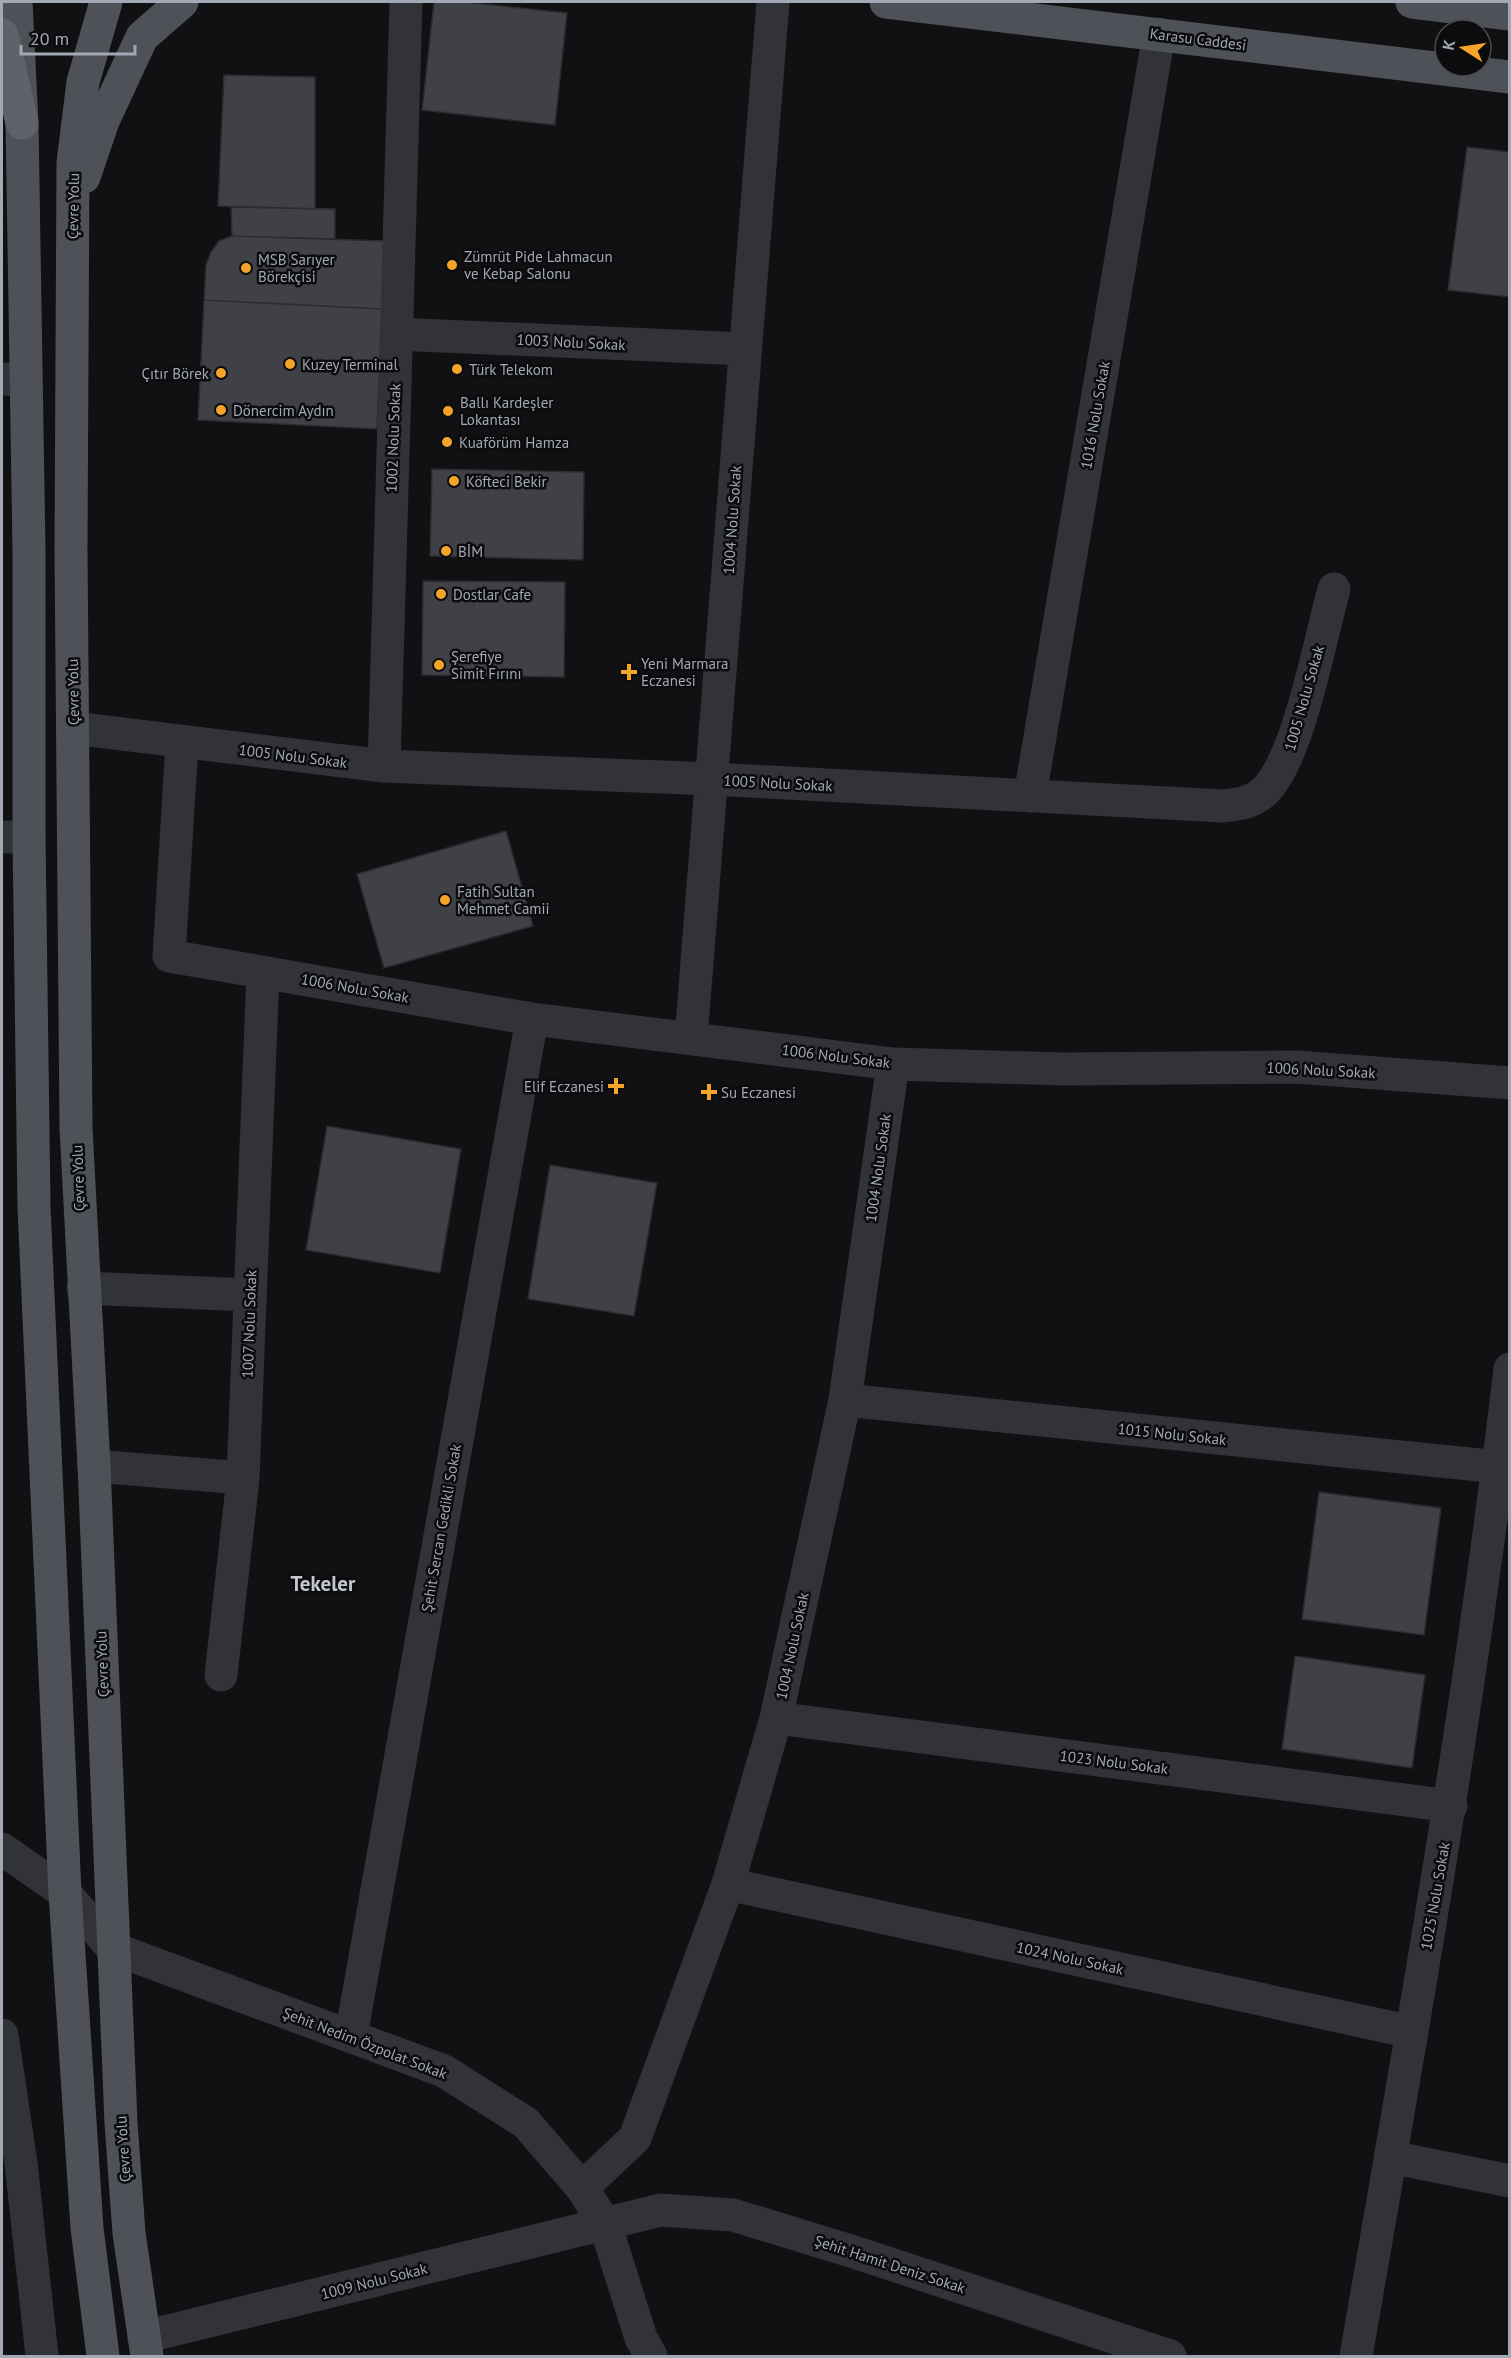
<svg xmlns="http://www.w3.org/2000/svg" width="1511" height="2358" viewBox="0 0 1511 2358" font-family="'PT Sans',sans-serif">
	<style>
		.building { fill: #404146; stroke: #2b2b2f; stroke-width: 1.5 }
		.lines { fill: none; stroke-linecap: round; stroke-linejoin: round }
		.minor { stroke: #323338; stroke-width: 33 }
		.major { stroke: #4e5157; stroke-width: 33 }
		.highway { stroke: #5e6269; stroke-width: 33 }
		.poi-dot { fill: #f3a429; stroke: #0c0c0e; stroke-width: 2 }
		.labels { text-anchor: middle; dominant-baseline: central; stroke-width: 5; stroke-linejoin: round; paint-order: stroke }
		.street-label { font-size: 15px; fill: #a2a9b4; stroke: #0c0c0e }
		.poi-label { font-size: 15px; fill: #a2a9b4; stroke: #0c0c0e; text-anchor: start }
		.district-label { font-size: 21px; font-weight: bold; fill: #c3c7d0; stroke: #0c0c0e }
	</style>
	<rect width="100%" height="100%" fill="#111113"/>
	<path class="building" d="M434,2H465L567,13L555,125L422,110Z
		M224,75L315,77V209L218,206Z
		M1467,147L1510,152V297L1448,290Z
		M231,207L335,209V239L232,236Z
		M232,236L386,241L382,309L204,300L206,265L211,252L219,241Z
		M204,300L382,309L377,429L198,420Z
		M432,469L584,472L583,560L430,556Z
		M423,581L565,582L564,677L422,675Z
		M506,831L533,926L384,968L357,874Z
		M327,1126L461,1149L440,1273L306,1250Z
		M550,1165L657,1183L634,1316L528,1299Z
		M1319,1492L1441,1508L1424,1635L1302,1619Z
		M1295,1656L1425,1675L1412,1768L1282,1749Z"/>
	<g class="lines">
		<path class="minor" d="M396,334L745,349
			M2,379L26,380
			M73,728L384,766L712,779L1223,806C1239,804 1252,803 1265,791C1299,757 1320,639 1334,589
			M182,743L169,956L532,1019L893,1064L1063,1069L1296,1067L1510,1083
			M384,766L406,2
			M1030,796L1159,34
			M2,837H29
			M691,1038L773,2
			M83,1288L250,1295
			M845,1400L1499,1467
			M94,1466L243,1478
			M221,1675L243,1478L263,972
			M776,1718L1451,1806
			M2,1849L65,1893L112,1948L444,2071L526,2123L582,2188L605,2224L641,2338L651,2356
			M728,1884L1412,2032
			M2,2035L21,2163L42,2356
			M351,2036L532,1019
			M1390,2157L1510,2181
			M582,2188L635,2138L728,1884L776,1718L845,1400L893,1064
			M144,2337L661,2210L733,2215L854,2252L1170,2356
			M1356,2356C1413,2028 1471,1700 1510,1369"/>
		<path class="major" d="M16,2L22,123L29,550V837L34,1207L65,1893L87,2228L103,2356
			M106,2L83,82L73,163L71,551L76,1128L94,1466L121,2123L129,2233L147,2356
			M886,2L1510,77
			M1412,2L1510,14
			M84,177L103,121L142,37L182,2"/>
		<path class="highway" d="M2,35L22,123"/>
	</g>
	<g class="poi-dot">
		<circle cx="452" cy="265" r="6"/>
		<circle cx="246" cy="268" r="6"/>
		<circle cx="290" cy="364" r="6"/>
		<circle cx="457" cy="369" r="6"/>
		<circle cx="221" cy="373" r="6"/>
		<circle cx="221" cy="410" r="6"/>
		<circle cx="448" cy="411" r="6"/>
		<circle cx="447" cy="442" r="6"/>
		<circle cx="454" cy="481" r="6"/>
		<circle cx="446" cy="551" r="6"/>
		<circle cx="441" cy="594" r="6"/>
		<circle cx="439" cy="665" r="6"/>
		<path d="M626 663h6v6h6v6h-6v6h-6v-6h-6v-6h6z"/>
		<circle cx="445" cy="900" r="6"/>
		<path d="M613 1077h6v6h6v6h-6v6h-6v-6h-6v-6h6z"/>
		<path d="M706 1083h6v6h6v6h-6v6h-6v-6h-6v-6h6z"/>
	</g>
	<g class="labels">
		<g class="street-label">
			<text transform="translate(1198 39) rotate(7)">Karasu Caddesi</text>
			<text transform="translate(73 206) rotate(-89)">Çevre Yolu</text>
			<text transform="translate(571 342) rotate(3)">1003 Nolu Sokak</text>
			<text transform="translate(1095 415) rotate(-80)">1016 Nolu Sokak</text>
			<text transform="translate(393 438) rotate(-88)">1002 Nolu Sokak</text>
			<text transform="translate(732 520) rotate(-86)">1004 Nolu Sokak</text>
			<text transform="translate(73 692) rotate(-91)">Çevre Yolu</text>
			<text transform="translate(1304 698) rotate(-74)">1005 Nolu Sokak</text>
			<text transform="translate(293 756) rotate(7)">1005 Nolu Sokak</text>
			<text transform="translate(778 783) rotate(3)">1005 Nolu Sokak</text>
			<text transform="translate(355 988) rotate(10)">1006 Nolu Sokak</text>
			<text transform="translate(836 1056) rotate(7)">1006 Nolu Sokak</text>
			<text transform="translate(1321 1070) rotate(3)">1006 Nolu Sokak</text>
			<text transform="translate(878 1168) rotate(-82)">1004 Nolu Sokak</text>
			<text transform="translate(78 1178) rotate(-92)">Çevre Yolu</text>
			<text transform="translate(249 1324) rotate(-88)">1007 Nolu Sokak</text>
			<text transform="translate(1172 1434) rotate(6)">1015 Nolu Sokak</text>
			<text transform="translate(441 1528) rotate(-80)">Şehit Sercan Gedikli Sokak</text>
			<text transform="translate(792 1646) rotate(-78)">1004 Nolu Sokak</text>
			<text transform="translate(102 1664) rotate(-92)">Çevre Yolu</text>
			<text transform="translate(1114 1762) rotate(7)">1023 Nolu Sokak</text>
			<text transform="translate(1435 1896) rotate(-80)">1025 Nolu Sokak</text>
			<text transform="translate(1070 1958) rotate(12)">1024 Nolu Sokak</text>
			<text transform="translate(365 2043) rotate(21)">Şehit Nedim Özpolat Sokak</text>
			<text transform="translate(123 2149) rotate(-94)">Çevre Yolu</text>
			<text transform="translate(890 2264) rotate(18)">Şehit Hamit Deniz Sokak</text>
			<text transform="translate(374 2281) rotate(-14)">1009 Nolu Sokak</text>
		</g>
		<g class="poi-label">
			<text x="464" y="256">Zümrüt Pide Lahmacun<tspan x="464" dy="17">ve Kebap Salonu</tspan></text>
			<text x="258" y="259">MSB Sarıyer<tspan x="258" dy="17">Börekçisi</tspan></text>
			<text x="302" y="364">Kuzey Terminal</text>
			<text x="469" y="369">Türk Telekom</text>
			<text x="209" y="373" text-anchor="end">Çıtır Börek</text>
			<text x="460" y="402">Ballı Kardeşler<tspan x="460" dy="17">Lokantası</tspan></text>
			<text x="233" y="410">Dönercim Aydın</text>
			<text x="459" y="442">Kuaförüm Hamza</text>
			<text x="466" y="481">Köfteci Bekir</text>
			<text x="458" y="551">BİM</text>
			<text x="453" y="594">Dostlar Cafe</text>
			<text x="451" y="656">Şerefiye<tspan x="451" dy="17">Simit Fırını</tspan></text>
			<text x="641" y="663">Yeni Marmara<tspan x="641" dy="17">Eczanesi</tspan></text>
			<text x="457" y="891">Fatih Sultan<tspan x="457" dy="17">Mehmet Camii</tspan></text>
			<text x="604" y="1086" text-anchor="end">Elif Eczanesi</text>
			<text x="721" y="1092">Su Eczanesi</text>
		</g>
		<g class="district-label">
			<text x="323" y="1583">Tekeler</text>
		</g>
	</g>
	<rect width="1511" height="2358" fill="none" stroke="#a2a9b4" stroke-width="6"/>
	<g transform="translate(1463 48) rotate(282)"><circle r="28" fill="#0c0c0e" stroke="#484b50" stroke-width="1.5"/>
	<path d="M0-4.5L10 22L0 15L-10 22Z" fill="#f3a429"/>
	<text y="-9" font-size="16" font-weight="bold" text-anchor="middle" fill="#a2a9b4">K</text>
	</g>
	<path d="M21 45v9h114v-9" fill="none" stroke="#a2a9b4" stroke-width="3"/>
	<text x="30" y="45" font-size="18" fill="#a2a9b4" stroke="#0c0c0e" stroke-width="4.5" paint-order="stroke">20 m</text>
</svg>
